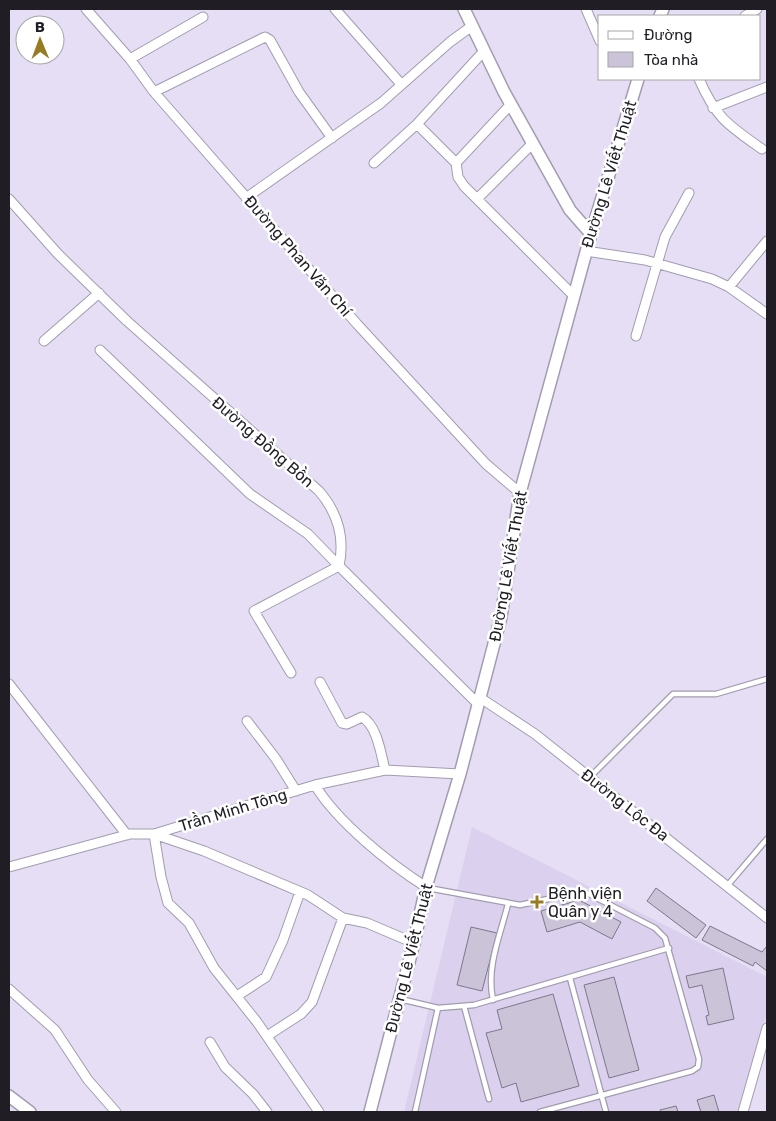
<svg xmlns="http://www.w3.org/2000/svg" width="776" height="1121" viewBox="0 0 776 1121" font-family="Rubik,sans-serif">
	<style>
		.built { fill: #dbd1ee }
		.building { fill: #cbc4d8; stroke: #7e778a }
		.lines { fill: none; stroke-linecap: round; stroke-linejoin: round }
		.lane-casing { stroke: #a39cb0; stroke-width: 7 }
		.street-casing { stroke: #a39cb0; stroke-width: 11 }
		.secondary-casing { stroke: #a39cb0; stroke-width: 14 }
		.lane { stroke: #fff; stroke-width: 4.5 }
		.street { stroke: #fff; stroke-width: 9 }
		.secondary { stroke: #fff; stroke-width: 11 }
		.poi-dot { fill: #967b23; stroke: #fff; stroke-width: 2 }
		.labels { text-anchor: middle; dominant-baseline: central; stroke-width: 5; stroke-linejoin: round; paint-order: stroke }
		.street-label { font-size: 16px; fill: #201d25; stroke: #fff }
		.poi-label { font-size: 16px; fill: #201d25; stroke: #fff; text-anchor: start }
	</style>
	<rect width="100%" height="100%" fill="#e6def4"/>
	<path class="built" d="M472,827L767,977V1012L739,1112H404Z"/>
	<path class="building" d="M656,888L706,925L696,938L647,901Z
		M579,900L621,922L612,939L580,922L547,932L541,911Z
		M710,926L762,952L767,946V971L755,962L753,966L702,940Z
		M471,927L497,933L482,991L457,985Z
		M723,968L734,1019L708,1025L706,1016L709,1015L702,985L689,988L686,976Z
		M614,977L639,1070L609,1078L584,985Z
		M553,994L579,1086L521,1102L516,1083L502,1088L486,1033L502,1029L497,1010Z
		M714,1095L719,1112H701L697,1100Z
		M676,1106L678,1112H661L660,1110Z"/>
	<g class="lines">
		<defs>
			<path id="lane" d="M590,777L673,694H716L767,679
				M727,886L767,839
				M428,888L520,905L576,893L589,894L655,928L665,938L699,1059L698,1067L692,1071L540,1112
				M570,978L606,1112
				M400,999L438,1008L474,1005L669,948
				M493,1000C486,967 500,936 508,904
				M464,1006L489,1099
				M415,1112L438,1008"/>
			<path id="street" d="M86,9L130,59L154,92L357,324L486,464L520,493
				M335,9L401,84
				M586,9L600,41
				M745,16L757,9
				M130,59L203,17
				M699,79C716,118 728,125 762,149
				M154,92L265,37L270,40L299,92L332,138
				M511,104L456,163L458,177L464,186L574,296
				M713,108L767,87
				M374,163L417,124
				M456,163L417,124L484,51
				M246,198L381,103L450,42L472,26
				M9,199L58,254L127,321L319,491C338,513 345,538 339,566L478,704
				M477,199L533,143
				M586,251L645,260L712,279L729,287L767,314
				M729,287L767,241
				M636,336L665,237L689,193
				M44,341L99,293
				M100,350L250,494L308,534L339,566L254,611L291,673
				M320,682L342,723L347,724L362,717C377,725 381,754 385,770
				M9,684L127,835
				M479,697L535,734L767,918
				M247,721L276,759L296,791
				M315,785C337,822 390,864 426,887
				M9,867L130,834H154L315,785L385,770L460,774
				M9,989L55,1030L88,1080L116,1112
				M237,996L266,977L283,940L300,892
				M267,1036L301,1014L312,1002L343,918
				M210,1042L225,1067L253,1094L267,1112
				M319,1112L257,1022L214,968L189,923L168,903L161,877L154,834L204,851L308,895L343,918L367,923L414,943
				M743,1112L767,1028"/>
			<path id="secondary" d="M464,9L504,92L570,210L591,234
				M660,16L663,9
				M9,1096L30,1112
				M370,1112L414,943L426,887L460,774L501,617L520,493L591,234L638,79"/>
		</defs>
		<use href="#lane" class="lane-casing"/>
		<use href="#street" class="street-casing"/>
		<use href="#secondary" class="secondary-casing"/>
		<use href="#lane" class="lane"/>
		<use href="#street" class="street"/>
		<use href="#secondary" class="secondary"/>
	</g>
	<path class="poi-dot" d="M534.5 894.5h5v5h5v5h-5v5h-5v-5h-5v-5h5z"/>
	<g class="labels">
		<g class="street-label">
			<text transform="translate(609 174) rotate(-73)">Đường Lê Viết Thuật</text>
			<text transform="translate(298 256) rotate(49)">Đường Phan Văn Chí</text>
			<text transform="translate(263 442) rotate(41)">Đường Đồng Bồn</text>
			<text transform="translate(508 566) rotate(-80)">Đường Lê Viết Thuật</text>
			<text transform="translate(625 805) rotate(38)">Đường Lộc Đa</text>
			<text transform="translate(233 810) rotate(-17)">Trần Minh Tông</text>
			<text transform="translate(409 958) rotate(-76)">Đường Lê Viết Thuật</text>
		</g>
		<g class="poi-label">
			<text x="548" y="893">Bệnh viện<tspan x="548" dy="18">Quân y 4</tspan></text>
		</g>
	</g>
	<rect width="776" height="1121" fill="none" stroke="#201d25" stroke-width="20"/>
	<rect x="598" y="15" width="162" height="65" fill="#ffffff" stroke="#a6a5a8"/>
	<rect x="608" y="31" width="25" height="8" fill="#ffffff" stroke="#a6a5a8"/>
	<text x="644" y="40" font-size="15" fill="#201d25">Đường</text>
	<rect x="608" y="52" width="25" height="15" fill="#cbc4d8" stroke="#a6a5a8"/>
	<text x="644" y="65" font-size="15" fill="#201d25">Tòa nhà</text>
	<g transform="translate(40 40) rotate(359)"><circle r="24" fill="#ffffff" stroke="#a6a5a8"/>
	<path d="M0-4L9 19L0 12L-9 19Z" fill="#967b23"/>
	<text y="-8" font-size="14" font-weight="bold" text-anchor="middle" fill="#201d25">B</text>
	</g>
</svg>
